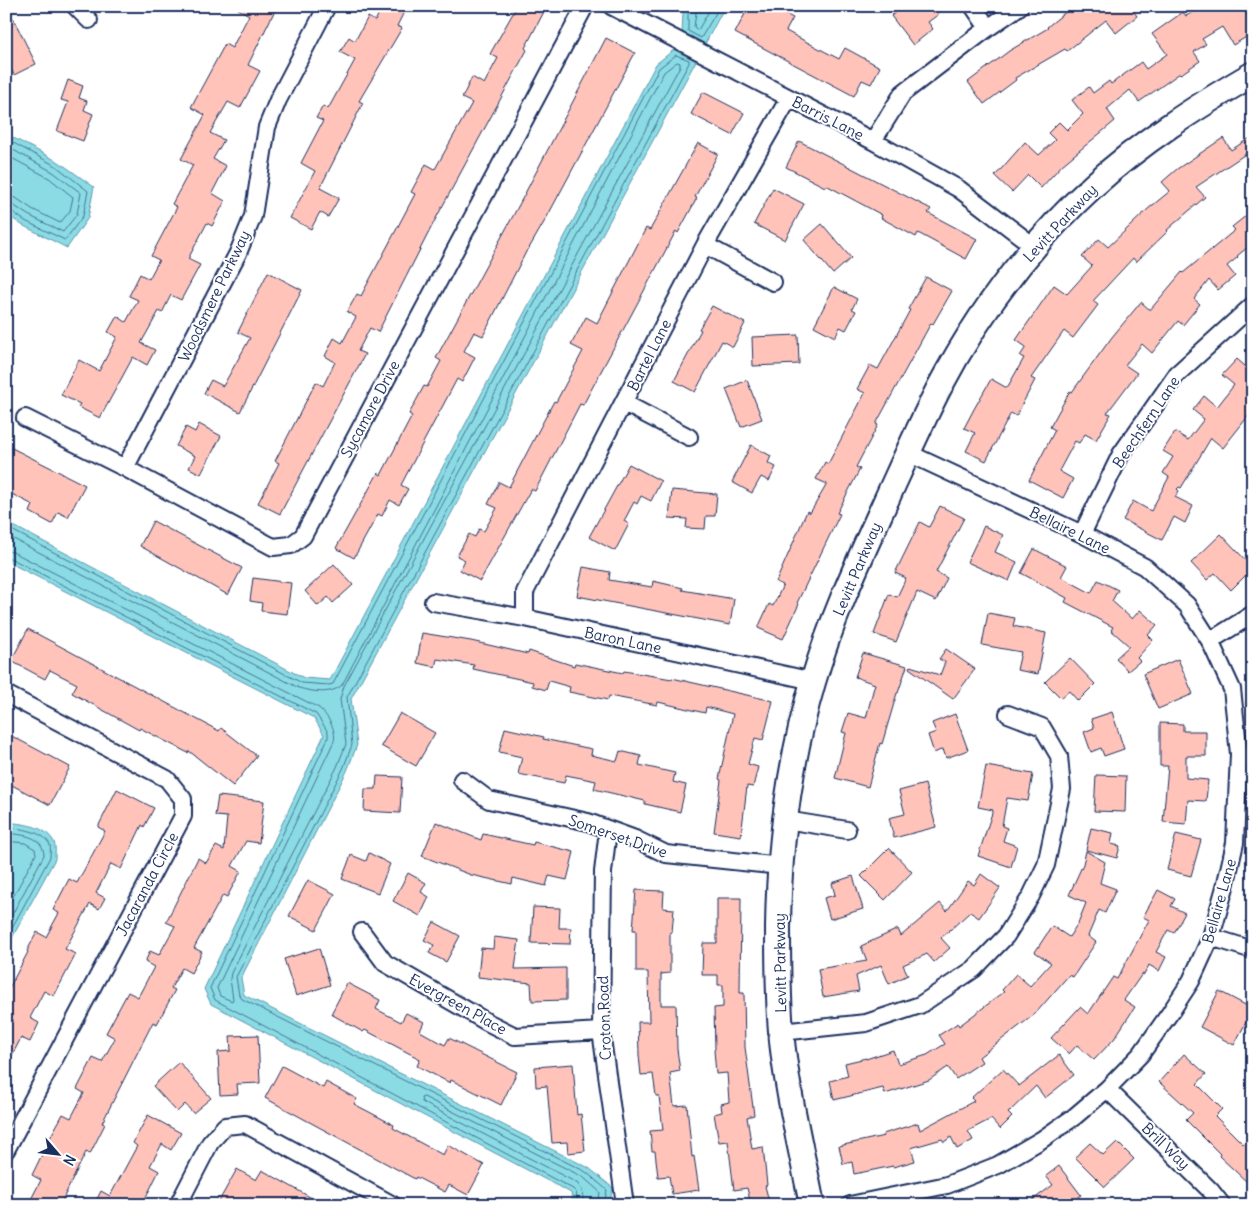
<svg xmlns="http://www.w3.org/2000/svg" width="1259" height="1211" viewBox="0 0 1259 1211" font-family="Delius,sans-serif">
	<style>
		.water { fill: #8adbe4; stroke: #5e96ae }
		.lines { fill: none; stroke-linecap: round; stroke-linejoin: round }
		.shore { stroke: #477494; stroke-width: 1 }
		.building { fill: #ffc3ba; stroke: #1b2f5e }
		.street-casing { stroke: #1b2f5e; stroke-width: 20 }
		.secondary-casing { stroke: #1b2f5e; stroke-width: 28 }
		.street { stroke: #fff; stroke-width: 16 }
		.secondary { stroke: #fff; stroke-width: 24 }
		.labels { text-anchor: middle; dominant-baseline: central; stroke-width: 4; stroke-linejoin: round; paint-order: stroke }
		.street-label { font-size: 15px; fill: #1b2f5e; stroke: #fff }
	</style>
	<rect width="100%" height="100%" fill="#fff"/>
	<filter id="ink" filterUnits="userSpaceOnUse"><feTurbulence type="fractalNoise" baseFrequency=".02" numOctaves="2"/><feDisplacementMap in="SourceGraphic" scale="10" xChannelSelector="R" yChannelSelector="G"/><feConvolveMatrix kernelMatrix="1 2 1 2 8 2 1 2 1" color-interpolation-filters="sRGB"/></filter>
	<g filter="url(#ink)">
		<path class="water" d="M687,6H725L704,46L682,35L683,13Z
			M676,48L697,59L351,699L357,745L347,771L241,978L244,995L589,1168L613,1188L609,1205H573L571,1193L211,1004L204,989L324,735L314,718L6,561V522L304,678L330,680L656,64Z
			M6,134L59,162L94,187L88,218L67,248L22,225L6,214Z
			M6,822C23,824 45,825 54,842C56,846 55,854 55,859L6,949Z"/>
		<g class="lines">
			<path class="shore" d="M691,6L688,14V31L701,38L720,6
				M697,6L694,27L698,30L712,6
				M6,139L56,166L88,191L83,216L65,240L25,221L10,210H6
				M6,146L53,172L81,193L77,214L63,232L28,215L13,205L6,204
				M6,155L49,178L73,197L70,211L60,223L32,209L16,198L6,196
				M6,527L302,683L329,685L333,684L659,68L676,55L689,60V63L347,697L352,745L343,769L236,977L239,995L242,999L586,1172L607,1190L604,1205
				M6,535L299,688C313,692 331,695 342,685L664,72L677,62L680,63V66L344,686L340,699L346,744L337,767L231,973L230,979L233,999L232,1001L220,996L217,988L334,741C337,730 327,715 319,708L13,552L6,551
				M6,557L10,558L316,714L328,732V738L210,988L215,1000L573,1189L576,1192L578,1205
				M6,827C20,829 43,830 50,845C51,848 50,854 50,857L6,939
				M6,833C22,835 43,835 44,855L6,926
				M6,841L25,843L35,849L36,854L6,910
				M584,1205L582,1190L577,1183L422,1102L421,1098L424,1097L583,1177L600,1192L598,1205"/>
		</g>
		<path class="building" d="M7,6L36,64L14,75L6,59Z
			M233,6H277L248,65L260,71L240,108L228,102L210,133L224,140L213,159L226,166L212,193L225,201L212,226L207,223L188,259L200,265L181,300L171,295L162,313L159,311L141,343L155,350L147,365L133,357L100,418L78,407L80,404L61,395L79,360L99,371L117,337L108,332L117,316L126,322L138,300L129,296L140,274L149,279L159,260L151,256L177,207L172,204L193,165L181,159L205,115L191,107L225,44L232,48L249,15Z
			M383,6H392L404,12L397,26L402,28L359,101L363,103L320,188L339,198L328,217L320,212L311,229L290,218L315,171L301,163L323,121L316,118L323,106L328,109L355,60L340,52L349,37L355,41L368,17L375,21Z
			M517,6H547L525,48L527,50L434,222L378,332L370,328L358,351L365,354L280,514L258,503L279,463L275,461L316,382L323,386L335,362L325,356L334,338L342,343L356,317L347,312L357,294L361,296L394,234L415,194L411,192L426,164L435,169L472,103L462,98L472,77L484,84L498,58L490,54Z
			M749,6H769L793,18L786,31L839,59L845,48L880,67L871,84L862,80L854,96L735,33Z
			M903,6H933L939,14L928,22L933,29L913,45L891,16Z
			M1073,6H1130L1137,16L1116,33L1106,20L1067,51L1065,49L1015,78L1016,80L984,104L968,82L1009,51L1048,28L1047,27Z
			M1203,6H1242L1253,25V33L1233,45L1222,27L1202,39L1206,44L1194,52L1200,61L1181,74L1180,73L1139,102L1130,90L1107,109L1115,121L1062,165L1041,188L1028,175L1012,192L995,176L1025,142L1039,155L1055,140L1048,133L1059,122L1067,130L1083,114L1072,100L1089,87L1093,93L1109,81L1111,84L1141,62L1146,69L1167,54L1152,34L1183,12L1186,16Z
			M606,38L635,53L547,217L528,250H527L483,336L474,332L464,351L475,357L462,382L457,379L423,443L401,485L408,489L399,505L390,500L382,516L378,514L354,558L336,548L378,473L381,475L412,416L409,414L424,386L427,387L441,361L436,358L520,203Z
			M68,80L83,86L79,98L87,101L84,110L93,114L83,141L57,131L68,102L61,100Z
			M703,92L744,113L732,135L691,114Z
			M1253,136V149L1196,187L1205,197L1167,230L1168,231L1136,262L1133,258L1093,301L1098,305L1073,338L1064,331L1031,378L1035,380L1016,416L1011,413L986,461L966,451L975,433L964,428L974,409L991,379L1007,388L1024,358L1020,356L1026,347L1016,340L1054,285L1067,294L1092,266L1082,257L1099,239L1108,247L1148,209L1170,191L1162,182L1177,169L1223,138L1231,150Z
			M799,141L931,209L928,213L977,239L966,259L918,233L916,237L881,218L882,215L826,185L825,187L786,167Z
			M698,143L718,154L695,197L697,198L678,233L676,231L583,405L580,404L535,491L531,489L480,581L460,570L465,560L457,556L469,534L475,537L479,529L484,531L497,508L488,504L499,482L509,487L554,401L556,402L583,351L571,345L586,317L597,323L646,228L650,230Z
			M773,188L804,204L785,240L754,224Z
			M1253,210V243L1237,256L1238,257L1227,266L1235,276L1218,290L1209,280L1194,299L1200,304L1183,325L1178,321L1152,353L1142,344L1125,365L1137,373L1107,413L1111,414L1096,440L1085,434L1079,443L1075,441L1059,471L1073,479L1063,498L1029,480L1055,430L1050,427L1070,391L1072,392L1112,337L1141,302L1150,310L1182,272L1183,273L1235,230L1232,227Z
			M822,224L851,258L833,274L804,240Z
			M268,272L302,290L240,412L204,393L211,380L223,386L250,338L238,332Z
			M926,277L952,291L933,324L931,323L876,424L878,425L856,467L860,469L837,513L840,514L797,603L799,604L783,639L758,628L769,604L773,606L783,585L776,582L807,511L810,513L827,484L816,479L825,462L828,464L865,393L857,389L870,365L878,369L910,310L908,309Z
			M834,287L857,299L852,309L856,311L846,330L840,327L835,337L814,326Z
			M712,306L745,323L733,347L722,341L695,392L674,381L701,330L699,329Z
			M798,335L799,364L753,366L752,337Z
			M1237,359L1253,373V410L1223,448L1211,438L1181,488L1179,487L1177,489L1179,491L1175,497L1193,506L1185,523L1174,517L1162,540L1123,520L1133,501L1151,511L1169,477L1163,473L1173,457L1163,451L1175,432L1188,440L1204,419L1193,410L1204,396L1217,407L1234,385L1222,375Z
			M747,380L762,419L741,427L726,389Z
			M199,424L221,436L201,474L189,468L195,456L176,446L186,427L195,432Z
			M6,445L85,485L68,517L58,512L52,524L30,512L33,505L6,491Z
			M751,445L771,456L768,463L776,467L769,481L761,477L752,493L732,482Z
			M629,464L661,481L651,501L641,496L637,504L634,502L624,521L629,524L615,551L589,537Z
			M672,490L717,494L715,516H706L705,529L686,528L687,519L669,518Z
			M940,506L964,518L936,572L947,578L936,601L917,592L896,642L874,634L889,594L897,597L906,578L895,573L920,522L929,527Z
			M153,521L242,568L228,595L140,546Z
			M984,526L1003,535L995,552L1017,562L1009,581L967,562Z
			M1221,534L1253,568L1231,590L1215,573L1207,580L1191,563Z
			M1034,549L1067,566L1061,577L1091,593L1098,580L1118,590L1112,601L1132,619L1140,610L1157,625L1148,635L1153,640L1137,658L1140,661L1128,671L1116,658L1129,646L1111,630L1113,627L1065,602L1067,598L1021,573Z
			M334,564L353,585L333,603L328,597L318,606L305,591Z
			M583,567L610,572L609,580L652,587L653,581L683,588L682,590L734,599L730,625L577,596Z
			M253,578L291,583L287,614L261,611L262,603L250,601Z
			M988,613L1015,618L1013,626L1046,633L1038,674L1017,670L1021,652L982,645Z
			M28,629L219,731L221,728L257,756L233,786L189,751L188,753L140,728L139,730L72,693L77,684L50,670L45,679L11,661Z
			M422,633L471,641L528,654L529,651L574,666L575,663L623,673L624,671L672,679V678L773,701L763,740L755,738L748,764L758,767L753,787L747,786L741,836L714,832L721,780L719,779L733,714L706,707L705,713L658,702L657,705L609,696L608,700L569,692L570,687L549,681L546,690L532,686L533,682L473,669L474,665L437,659L435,667L417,663Z
			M946,649L975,669L953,699L909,668L910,666L940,675L945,662L939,659Z
			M863,653L907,666L898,693H897L882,744L880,743L868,787L835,778L846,733L842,732L848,713L866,718L874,687L875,684L855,677Z
			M1070,658L1095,684L1078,701L1069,691L1061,698L1045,682Z
			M1178,659L1193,694L1158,709L1143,674Z
			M1112,712L1124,749L1104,756L1101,748L1091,752L1084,732L1094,728L1091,719Z
			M400,713L435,733L416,766L381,746Z
			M955,714L968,750L946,758L943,749L934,753L928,735L936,732L932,723Z
			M1160,723L1183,724V731H1206V756H1186V778L1208,780L1206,801L1188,800L1186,824L1163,822L1168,766H1160Z
			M505,728L544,737L543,739L592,749L591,755L617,761L620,751L641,756L639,765L675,773L673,782L686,785L680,812L645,804V801L594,789L596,781L566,775L564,783L518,774L522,757L499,752Z
			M6,733L70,767L50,805L6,782Z
			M986,766L1033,774L1028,801L1007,798L1002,826L1007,828L1003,841L1017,846L1011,867L978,856L993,810L978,807Z
			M1096,775L1126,776L1125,812L1094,811Z
			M377,776L402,777L400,813L364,811L365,789H376Z
			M925,784L936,827L894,838L889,818L905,814L899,791Z
			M117,789L154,808L144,827L142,825L121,869L111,864L96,893L105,898L99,909L90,904L65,949L76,954L54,996L44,991L30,1018L39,1023L30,1042L21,1038L6,1067V994L28,952L27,951L37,932L46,937L59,913L53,910L69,879L77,883L105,831L98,827Z
			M218,796L264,801L259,843L246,841L232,866L241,871L227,897L223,895L194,948L202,952L191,973L182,968L171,988L175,990L157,1024L153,1022L102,1123L105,1124L90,1154L86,1152L60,1205H28L41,1180L32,1175L52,1134L63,1114L71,1118L84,1093L77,1089L93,1058L102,1062L115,1038L106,1033L128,992L138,997L154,967L145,962L150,951L159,955L175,926L166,922L198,858L206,863L216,846L224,850L227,817L215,816Z
			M436,822L481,840L483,834L533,845L534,842L574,852L567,880L549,876L546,886L513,878L512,884L471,875L422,856Z
			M1091,828L1113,833L1111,844L1120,846L1117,858L1086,850Z
			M1176,834L1201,840L1191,876L1167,870Z
			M889,848L912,872L885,900L861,876Z
			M1086,851L1105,862L1100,883L1116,889L1105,913L1099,910L1088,936L1096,942L1073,977L1069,975L1035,1014L979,1057L982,1062L956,1079L948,1067L929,1080L885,1094L883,1088L834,1100L830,1081L848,1076L845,1063L866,1058V1059L893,1050L898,1064L927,1055L945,1044L939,1035L958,1023L959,1026L1004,992L1002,990L1016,974L1030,986L1051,963L1035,952L1052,926L1069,937L1078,923L1086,903L1069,895L1083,864Z
			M369,853L390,864L378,893L342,879L351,855L366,861Z
			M408,873L426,883L421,892L429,897L420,916L393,901Z
			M981,874L1000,888L979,918L970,912L941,938L950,948L934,962L927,954L903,965L908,975L889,984L881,965L856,976L859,991L823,997L818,969L867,961L861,946L898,929L901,936L940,903L947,911L968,881L974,885Z
			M853,876L863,909L830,919L824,898L835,895L832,883Z
			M308,880L335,894L316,930L289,916Z
			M636,890L664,891L663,908L674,909L672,932H670V973L661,974V1005H676L677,1049L680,1071L670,1073L674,1106L687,1105L692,1157L694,1156L699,1190L672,1194L669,1176L658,1177L655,1151H652L650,1131L663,1130L659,1096H656L653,1074L641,1075L639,1055L638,1022H649L648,972H636V930H633Z
			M1158,890L1175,899L1171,906L1185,913L1174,933L1168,930L1156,952L1166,957L1159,971L1149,965L1144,975L1142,974L1124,1000L1135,1007L1114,1039L1094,1060L1077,1045L1069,1054L1051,1038L1080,1007L1088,1014L1113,977L1117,979L1149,920L1143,917Z
			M717,898H741L740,993H744L745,1047L754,1115L747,1117L752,1149L763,1147L767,1185L765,1186L770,1205H751L747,1188L734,1190L728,1141L719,1142L714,1114L722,1112L721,1104L729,1102L727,1073L716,1074L714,1050L715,1049L714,1008L723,1007V985H718V975H702L703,943H717Z
			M533,907L560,908L559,928H571L570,944L531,943Z
			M434,922L460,936L446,962L429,953L434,945L424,940Z
			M494,937L519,940L515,969L566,968V1000L532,1001L531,983L478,977L481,948L493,949Z
			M319,948L330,985L296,996L284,959Z
			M347,983L380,1000L376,1009L401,1022L406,1013L424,1022L420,1031L445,1045L449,1038L517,1072L501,1105L451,1080L450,1083L417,1066L420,1059L365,1030L363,1032L331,1014Z
			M1219,991L1253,1009L1234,1045L1200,1027Z
			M258,1035L260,1083L237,1084L238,1094L220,1095L218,1052L231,1051L230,1036Z
			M1184,1054L1206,1074L1197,1084L1222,1109L1215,1116L1243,1144L1253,1134V1176L1247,1182L1219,1156L1220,1154L1186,1120L1193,1113L1159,1082Z
			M1059,1055L1074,1075L1045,1098L1036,1086L1008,1113L1012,1117L1000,1129L991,1119L968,1131L973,1140L957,1149L951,1137L944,1142L942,1139L911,1148L915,1161L893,1167V1166L854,1174L852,1162L843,1164L839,1146L884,1136L883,1134L918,1123L920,1130L974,1101L971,1098L1003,1069L1019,1086Z
			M179,1062L211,1098L193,1113L185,1104L177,1112L153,1086Z
			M573,1064L577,1115L581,1114L585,1151L568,1153L567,1142L552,1143L547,1086L536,1087L535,1067Z
			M282,1066L323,1088L326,1082L357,1099L354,1104L394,1125L393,1128L443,1155L448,1145L484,1165L468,1195L449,1185L445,1192L416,1177L415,1179L265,1098Z
			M148,1115L181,1133L171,1150L162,1144L150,1166L159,1171L142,1205H94L101,1191L110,1196L137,1146L133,1143Z
			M1117,1142L1134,1159L1105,1187L1075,1157L1090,1143L1103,1155Z
			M1059,1166L1081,1195L1069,1205H1026L1053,1185L1046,1176Z
			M237,1169L256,1180L262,1170L324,1205H227L219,1201Z"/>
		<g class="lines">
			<defs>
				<path id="street" d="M75,6L89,20
					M611,6L873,141L959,189L1035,247
					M973,6L988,28
					M873,141L903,93L988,28L1020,6
					M705,245L773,282
					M624,403L689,437
					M25,418L125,468L273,547L291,545L303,536L585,6
					M125,468L238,253L253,216L267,127L278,100L327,6
					M1082,534L1121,454L1177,374L1253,305
					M433,602L525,618L813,681
					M525,618V592L705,245L789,98
					M1210,641L1253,614
					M6,694L167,779L183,799V816L6,1150
					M462,780L489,800L588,822L635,839L666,854L781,866
					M786,820L847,830
					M608,830L603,872L601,1031L625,1205
					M362,932L385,963L487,1022L515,1036L601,1031
					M1211,937L1253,950
					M781,1032L866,1023L920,1005L974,969L1006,936L1031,896L1046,865L1062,789L1059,756L1042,727L1008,714
					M1107,1089L1211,1191L1222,1205
					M178,1205L210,1143L225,1126L245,1124L393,1205
					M850,1205L947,1185L998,1165L1041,1140L1074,1117L1107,1089L1141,1054L1170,1013L1191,981L1211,937L1225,887L1235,843L1239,754L1232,689L1210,641L1187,605L1145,567L1082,534L908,453"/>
				<path id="secondary" d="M812,1205C801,1148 786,1088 781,1031C778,997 778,961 778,927C779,845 790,760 813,682C832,617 861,556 889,494C905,459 921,423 939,388C978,314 1031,243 1093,186C1141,142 1196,107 1253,74"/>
			</defs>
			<use href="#street" class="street-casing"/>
			<use href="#secondary" class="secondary-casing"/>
			<use href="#street" class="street"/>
			<use href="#secondary" class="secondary"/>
		</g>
	</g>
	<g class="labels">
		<g class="street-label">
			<text transform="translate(828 118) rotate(27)">Barris Lane</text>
			<text transform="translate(1060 223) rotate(-47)">Levitt Parkway</text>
			<text transform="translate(214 296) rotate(-64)">Woodsmere Parkway</text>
			<text transform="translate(649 355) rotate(-63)">Bartel Lane</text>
			<text transform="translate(370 409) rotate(-62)">Sycamore Drive</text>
			<text transform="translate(1146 422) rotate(-56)">Beechfern Lane</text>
			<text transform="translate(1070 530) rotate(26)">Bellaire Lane</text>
			<text transform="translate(857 569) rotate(-67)">Levitt Parkway</text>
			<text transform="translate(623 640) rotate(12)">Baron Lane</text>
			<text transform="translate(618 836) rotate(19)">Somerset Drive</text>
			<text transform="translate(147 884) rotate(-62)">Jacaranda Circle</text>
			<text transform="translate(1219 901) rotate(-74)">Bellaire Lane</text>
			<text transform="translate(780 963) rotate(-91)">Levitt Parkway</text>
			<text transform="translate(458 1004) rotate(29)">Evergreen Place</text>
			<text transform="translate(604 1018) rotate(-92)">Croton Road</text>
			<text transform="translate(1166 1146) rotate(44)">Brill Way</text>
		</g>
	</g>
	<rect width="1259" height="1211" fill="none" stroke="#fff" stroke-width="25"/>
	<rect x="12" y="12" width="1234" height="1186" fill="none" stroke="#1b2f5e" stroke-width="2" filter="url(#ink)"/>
	<g transform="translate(58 1154) rotate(118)" stroke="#ffffff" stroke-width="4" paint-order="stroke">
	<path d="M0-4L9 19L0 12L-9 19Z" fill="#1b2f5e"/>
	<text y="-8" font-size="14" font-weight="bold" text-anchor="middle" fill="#1b2f5e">N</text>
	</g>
</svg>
